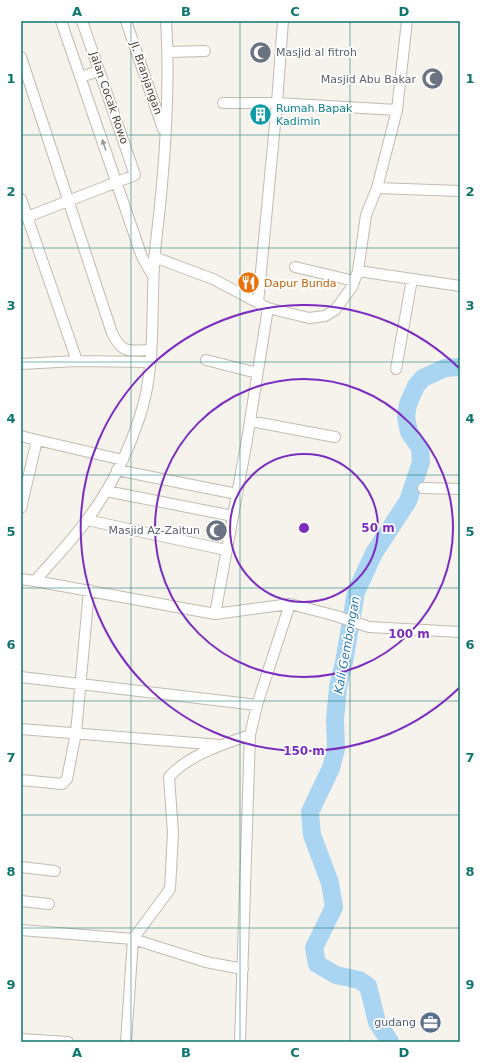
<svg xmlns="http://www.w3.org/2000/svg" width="481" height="1063" viewBox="0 0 481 1063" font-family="'DejaVu Sans',sans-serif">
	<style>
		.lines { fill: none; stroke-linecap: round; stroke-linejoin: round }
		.river { stroke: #a9d4f2; stroke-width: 18 }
		.minor-casing { stroke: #c2bbae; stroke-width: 12 }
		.minor { stroke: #fff; stroke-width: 10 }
		.oneway { fill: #9c9892 }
		.grid { fill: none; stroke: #0f766e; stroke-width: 1; stroke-opacity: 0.55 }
		.ring { fill: none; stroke: #7b2cbf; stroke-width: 2 }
		.labels { text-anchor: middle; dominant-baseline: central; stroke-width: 3.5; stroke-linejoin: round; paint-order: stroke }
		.worship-label { font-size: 11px; fill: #5b616d; stroke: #fff; text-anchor: end }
		.street-label { font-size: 11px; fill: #4b4439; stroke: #fff }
		.culture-label { font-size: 11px; fill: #0d838f; stroke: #fff; text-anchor: start }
		.food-label { font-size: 11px; fill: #c56008; stroke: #fff; text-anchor: start }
		.service-label { font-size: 11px; fill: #4e5e75; stroke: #fff; text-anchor: end }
		.water-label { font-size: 12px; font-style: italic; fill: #2e7ab2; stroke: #fff }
		.centre { fill: #7b2cbf; stroke: #fff; stroke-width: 2 }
		.ring-label { font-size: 12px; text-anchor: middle; font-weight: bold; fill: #7b2cbf; stroke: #fff; stroke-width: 3.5; stroke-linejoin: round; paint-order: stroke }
		.neatline { fill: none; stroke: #0f766e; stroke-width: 1.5 }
		.grid-label { font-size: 13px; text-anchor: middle; font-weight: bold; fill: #0f766e }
	</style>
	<rect width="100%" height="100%" fill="#f6f3ec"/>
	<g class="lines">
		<path class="river" d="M390,1042L377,1022L368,986L359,980L336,975L317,964L314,948L334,907L330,883L312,835L310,812L331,768L336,749L335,720L338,687L344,662L356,592L374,553L408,501L421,462L420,448L409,432L406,417L408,404L416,386L423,378L445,368L460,367"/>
		<defs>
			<path id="minor" d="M61,21L142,257L153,276
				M126,21L163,129
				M168,52L205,51
				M21,57L112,333C122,354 129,351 150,350
				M80,77L99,71
				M223,103H277L397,110
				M377,188L460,191
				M21,199L77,361
				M27,217L135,175L82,21
				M154,257L213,279L268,308L309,318L325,316L335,310L352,287L358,271L366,215L377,188L397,110L407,21
				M295,267L354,281
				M358,271L460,286
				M258,303L277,103L283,21
				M206,360L257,373
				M21,364L77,361L150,362
				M396,369L412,279
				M250,421L335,437
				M21,436L37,440
				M117,470L237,494
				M423,488L460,489
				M106,491L233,516
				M21,508L37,440L123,460
				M87,520L226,550
				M21,579L35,581C52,561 71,542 86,521C109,491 127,455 139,419C156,371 151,316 154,266C155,246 158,226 160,206C166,145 170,82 166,21
				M35,581L215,614L290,604L333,615L369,627L460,632
				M215,614L247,440L268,308
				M21,677L257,705
				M21,729L220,745
				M21,780L62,784L67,779L76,733L89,590
				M21,867L55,871
				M21,901L49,904
				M21,930L133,939L170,889L173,833L169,777C188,755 224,744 250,735
				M21,1039L68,1042
				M126,1042L133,939L206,962L243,969
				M240,1042L250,735L257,705L290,604"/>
		</defs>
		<use href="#minor" class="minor-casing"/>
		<use href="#minor" class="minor"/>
	</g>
	<defs><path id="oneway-solid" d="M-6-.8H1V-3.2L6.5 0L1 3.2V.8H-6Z"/></defs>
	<use class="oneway" href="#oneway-solid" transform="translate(104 145) rotate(-109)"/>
	<path class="grid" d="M131,21V1042M240,21V1042M350,21V1042M21,135H460M21,248H460M21,362H460M21,475H460M21,588H460M21,701H460M21,815H460M21,928H460"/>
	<g class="ring">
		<circle cx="304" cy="528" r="74"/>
		<circle cx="304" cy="528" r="149"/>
		<path d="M459 688A223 223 0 1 1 459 368"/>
	</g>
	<defs>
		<symbol id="mosque-disc" viewBox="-11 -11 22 22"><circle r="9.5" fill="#6b7280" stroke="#fff"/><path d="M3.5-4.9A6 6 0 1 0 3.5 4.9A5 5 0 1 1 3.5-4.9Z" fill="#fff"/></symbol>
		<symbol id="building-disc" viewBox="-11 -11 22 22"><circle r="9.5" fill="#0f9aa8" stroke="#fff"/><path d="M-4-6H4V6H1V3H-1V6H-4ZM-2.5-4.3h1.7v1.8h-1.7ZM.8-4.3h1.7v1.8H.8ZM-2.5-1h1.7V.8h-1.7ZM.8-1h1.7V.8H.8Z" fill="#fff"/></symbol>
		<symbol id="restaurant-disc" viewBox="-11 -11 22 22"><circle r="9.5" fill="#e8710a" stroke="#fff"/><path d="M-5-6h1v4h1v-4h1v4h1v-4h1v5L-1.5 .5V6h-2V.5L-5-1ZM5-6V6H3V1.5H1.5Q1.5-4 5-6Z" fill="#fff"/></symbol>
		<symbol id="office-disc" viewBox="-11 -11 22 22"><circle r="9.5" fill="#5c6f8a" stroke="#fff"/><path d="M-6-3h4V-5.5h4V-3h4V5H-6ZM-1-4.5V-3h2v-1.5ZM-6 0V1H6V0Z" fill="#fff"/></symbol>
	</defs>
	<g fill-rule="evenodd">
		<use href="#mosque-disc" x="248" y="40" width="25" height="25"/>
		<use href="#mosque-disc" x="420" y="66" width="25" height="25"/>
		<use href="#building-disc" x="248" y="102" width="25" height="25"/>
		<use href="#restaurant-disc" x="236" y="270" width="25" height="25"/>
		<use href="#mosque-disc" x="204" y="518" width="25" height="25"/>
		<use href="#office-disc" x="418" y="1010" width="25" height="25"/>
	</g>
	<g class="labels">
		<g class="worship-label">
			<text x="276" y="52" text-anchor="start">Masjid al fitroh</text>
			<text x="416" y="79">Masjid Abu Bakar</text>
			<text x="200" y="530">Masjid Az-Zaitun</text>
		</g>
		<g class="street-label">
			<text transform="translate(146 78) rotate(71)">Jl. Branjangan</text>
			<text transform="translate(109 98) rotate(71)">Jalan Cocak Rowo</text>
		</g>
		<g class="culture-label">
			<text x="276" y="108">Rumah Bapak<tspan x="276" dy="13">Kadimin</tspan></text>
		</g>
		<g class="food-label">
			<text x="264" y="283">Dapur Bunda</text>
		</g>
		<g class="service-label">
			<text x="416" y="1022">gudang</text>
		</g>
		<g class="water-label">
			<text transform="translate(347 645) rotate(-80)">Kali Gembongan</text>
		</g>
	</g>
	<circle cx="304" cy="528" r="6" class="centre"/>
	<g class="ring-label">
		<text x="378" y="532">50 m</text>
		<text x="409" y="638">100 m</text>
		<text x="304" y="755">150 m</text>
	</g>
	<rect width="481" height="1063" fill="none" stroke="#ffffff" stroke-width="44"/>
	<rect x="22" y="22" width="437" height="1019" class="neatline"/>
	<g class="grid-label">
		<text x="77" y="16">A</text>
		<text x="186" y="16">B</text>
		<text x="295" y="16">C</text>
		<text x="404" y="16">D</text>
		<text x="11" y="83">1</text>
		<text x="470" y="83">1</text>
		<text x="11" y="196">2</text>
		<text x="470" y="196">2</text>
		<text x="11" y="310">3</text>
		<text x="470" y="310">3</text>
		<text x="11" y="423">4</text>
		<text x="470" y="423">4</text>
		<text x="11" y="536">5</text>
		<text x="470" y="536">5</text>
		<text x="11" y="649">6</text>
		<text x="470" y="649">6</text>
		<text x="11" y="762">7</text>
		<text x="470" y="762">7</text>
		<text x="11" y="876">8</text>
		<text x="470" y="876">8</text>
		<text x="11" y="989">9</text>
		<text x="470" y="989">9</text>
		<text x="77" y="1057">A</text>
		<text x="186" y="1057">B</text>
		<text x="295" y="1057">C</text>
		<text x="404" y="1057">D</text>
	</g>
</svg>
